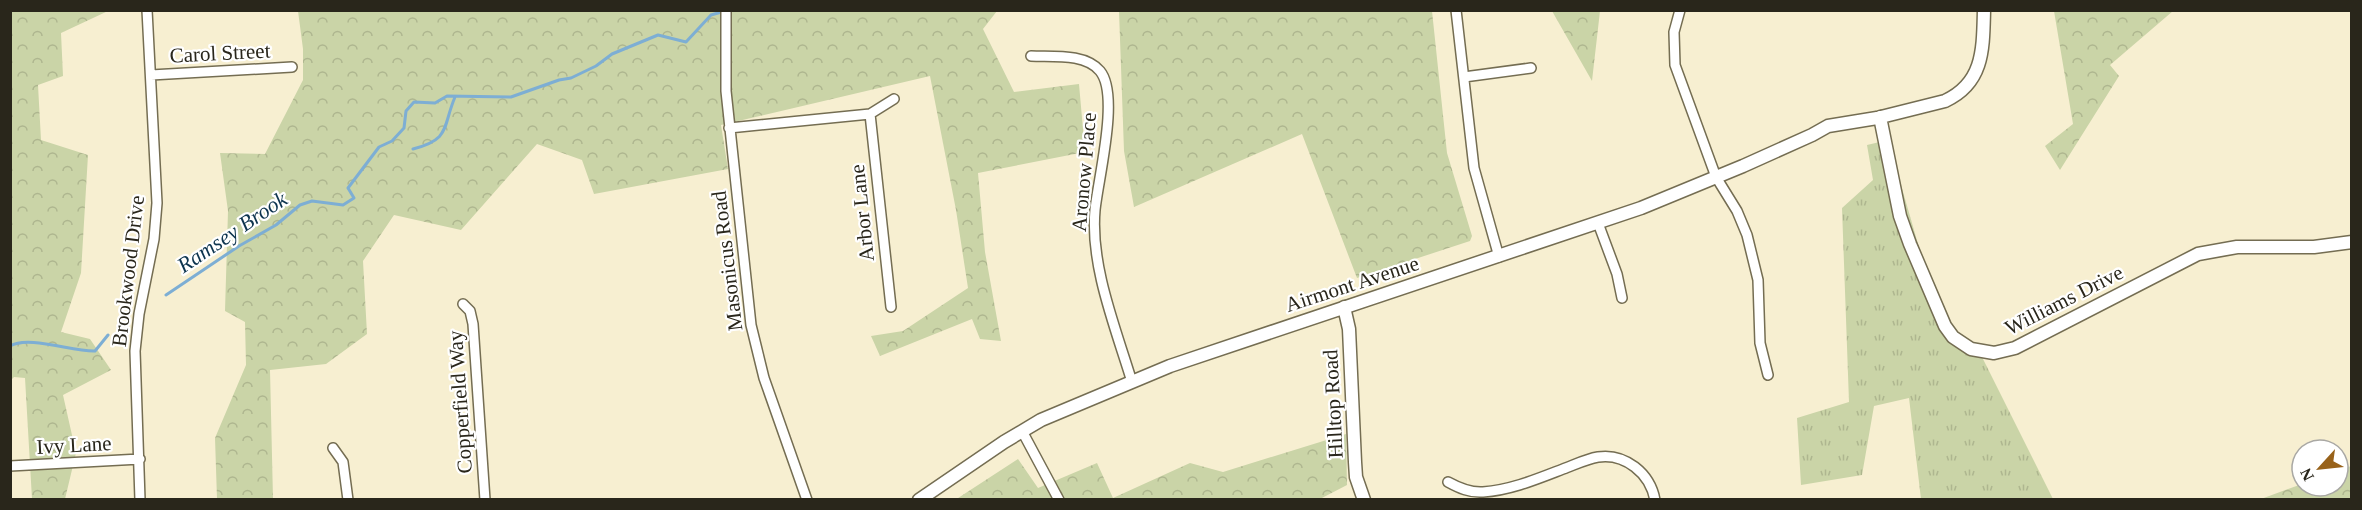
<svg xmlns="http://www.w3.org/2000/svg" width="2362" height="510" viewBox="0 0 2362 510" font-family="Georgia,serif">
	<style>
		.grass { fill: url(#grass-tufts) }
		.forest { fill: url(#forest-crowns) }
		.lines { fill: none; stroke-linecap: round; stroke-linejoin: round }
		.stream { stroke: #7daed4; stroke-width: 3 }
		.minor-casing { stroke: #746d52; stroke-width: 12 }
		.tertiary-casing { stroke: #746d52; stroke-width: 15 }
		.minor { stroke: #fff; stroke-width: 9 }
		.tertiary { stroke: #fff; stroke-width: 12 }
		.labels { text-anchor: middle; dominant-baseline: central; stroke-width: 4.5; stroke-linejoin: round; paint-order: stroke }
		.street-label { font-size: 21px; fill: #29261b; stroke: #fff }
		.water-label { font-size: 22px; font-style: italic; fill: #0d344e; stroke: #fff }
	</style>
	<defs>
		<pattern id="grass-tufts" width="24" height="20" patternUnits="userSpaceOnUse" patternTransform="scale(1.5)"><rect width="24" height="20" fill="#cad4a7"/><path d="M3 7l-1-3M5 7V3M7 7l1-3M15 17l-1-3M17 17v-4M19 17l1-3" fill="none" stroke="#aeb68f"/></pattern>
		<pattern id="forest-crowns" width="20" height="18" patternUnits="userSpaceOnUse" patternTransform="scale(1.5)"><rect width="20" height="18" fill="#cad4a7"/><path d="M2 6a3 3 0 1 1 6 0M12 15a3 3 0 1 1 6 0" fill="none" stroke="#aeb68f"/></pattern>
	</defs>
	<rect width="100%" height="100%" fill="#f7efd1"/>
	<path class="grass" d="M1888,140L1940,320L1982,357L2053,499H1921L1909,398L1874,406L1862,475L1801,485L1797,418L1849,402L1842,208L1873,180L1867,145Z"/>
	<path class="forest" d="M11,11H108L61,33L63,76L38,85L41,140L88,155L81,273L61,332L90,339L111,370L63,395L76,453L65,499H32L25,378L14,377L11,380Z
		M298,11H997L983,29L1014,92L1079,84L1085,152L978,173L985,252L1001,341L980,339L972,319L880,356L871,336L903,331L968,288L956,210L930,76L721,125L728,169L594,194L582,160L537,144L461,230L394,215L363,261L367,334L326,364L270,370L273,499H217L215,438L246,365L245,322L225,311L228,211L220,153L265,154L303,80V49Z
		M1119,11H1432L1447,153L1472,236L1470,241L1357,278L1302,134L1134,207L1124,151Z
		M1552,11H1600L1592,81Z
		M2054,11H2173L2110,65L2119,76L2060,170L2045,146L2073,124Z
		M1346,434L1347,485L1320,499L955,500L1018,459L1038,488L1097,463L1113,498L1190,463L1223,472Z
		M2351,466V499H2261L2302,484V486H2338V471Z"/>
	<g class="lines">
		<path class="stream" d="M413,149C451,139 442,128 455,97
			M166,295L239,246L276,225L300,205L312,201L343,205L354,198L348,188L379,147L392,141L404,128L406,111L414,102L435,103L447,96L511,97L559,80L571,78L596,66L612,54L658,35L686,42L711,15L725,11
			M10,346C29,335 73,352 95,351L108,335"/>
		<defs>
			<path id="minor" d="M726,10V91L751,325L764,378L807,500
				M1456,10L1474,168L1499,257
				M1680,10L1674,32L1675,65L1716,177L1737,211L1747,235L1758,280L1760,343L1768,375
				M1031,56C1053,57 1085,53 1100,71C1120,95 1098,179 1095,210C1090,266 1116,329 1132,382
				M151,75L292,67
				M1464,77L1531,68
				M870,114L891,307
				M729,128L870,114L894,99
				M1598,223L1617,274L1622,298
				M463,304L470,311L473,324L485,500
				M1022,431L1059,500
				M333,448L343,462L348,500
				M10,466L140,459
				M1448,482C1459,488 1470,493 1483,492C1511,490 1537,479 1563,469C1574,465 1586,459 1598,457C1625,453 1650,473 1655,500
				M140,500L135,351L139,314L154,239L157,203L147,10"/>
			<path id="tertiary" d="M1880,117L1900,216L1910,244L1945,326L1953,337L1971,349L1994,353L2015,348L2198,254L2237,247H2314L2352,242
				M1344,307L1349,329L1355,462L1356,477L1364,500
				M919,500L1004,442L1041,420L1170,366L1641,208L1743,166L1812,135L1828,126L1877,118L1945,101C1984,83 1983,49 1984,10"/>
		</defs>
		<use href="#minor" class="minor-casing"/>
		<use href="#tertiary" class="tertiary-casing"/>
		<use href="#minor" class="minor"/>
		<use href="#tertiary" class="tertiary"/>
	</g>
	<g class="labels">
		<g class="street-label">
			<text transform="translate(220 53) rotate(-3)">Carol Street</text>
			<text transform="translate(1084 172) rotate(-85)">Aronow Place</text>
			<text transform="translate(862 213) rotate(-96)">Arbor Lane</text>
			<text transform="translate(727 261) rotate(-97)">Masonicus Road</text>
			<text transform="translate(128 271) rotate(-83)">Brookwood Drive</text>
			<text transform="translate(1352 284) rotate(-18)">Airmont Avenue</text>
			<text transform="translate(2064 300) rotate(-27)">Williams Drive</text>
			<text transform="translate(460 402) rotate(-94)">Copperfield Way</text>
			<text transform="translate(1333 404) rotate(-93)">Hilltop Road</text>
			<text transform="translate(74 445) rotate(-3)">Ivy Lane</text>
		</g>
		<g class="water-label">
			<text transform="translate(232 232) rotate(-34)">Ramsey Brook</text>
		</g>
	</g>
	<rect width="2362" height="510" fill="none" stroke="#29261b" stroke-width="24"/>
	<g transform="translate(2320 468) rotate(243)"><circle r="28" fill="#ffffff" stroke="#a9a8a4" stroke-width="1.5"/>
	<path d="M0-4.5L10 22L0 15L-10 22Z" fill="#98621a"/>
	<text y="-9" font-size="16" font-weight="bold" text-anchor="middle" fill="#29261b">N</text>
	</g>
</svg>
